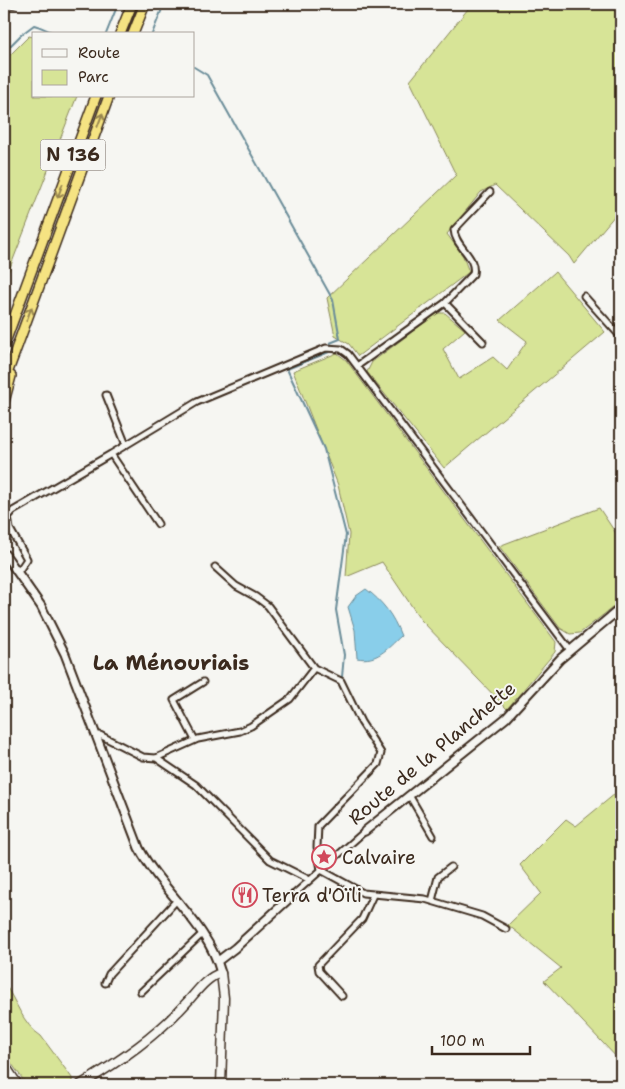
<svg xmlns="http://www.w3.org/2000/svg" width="625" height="1089" viewBox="0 0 625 1089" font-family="'Shantell Sans',sans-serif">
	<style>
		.green { fill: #d7e497; stroke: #89875a }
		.water { fill: #89ceea; stroke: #6a8c98 }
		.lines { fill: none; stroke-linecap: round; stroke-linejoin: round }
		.stream { stroke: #6a8c98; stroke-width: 2 }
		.minor-casing { stroke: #3b2a1e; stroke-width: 9 }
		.tertiary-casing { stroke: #3b2a1e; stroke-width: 11 }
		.secondary-casing { stroke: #3b2a1e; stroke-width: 11 }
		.trunk-casing { stroke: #3b2a1e; stroke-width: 12 }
		.minor { stroke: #f6f6f2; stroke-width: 5 }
		.tertiary { stroke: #f6f6f2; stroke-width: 7 }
		.secondary { stroke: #f6f6f2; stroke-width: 8 }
		.trunk { stroke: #f5e382; stroke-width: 9 }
		.oneway { stroke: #988650 }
		.labels { text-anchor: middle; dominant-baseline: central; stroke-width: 4; stroke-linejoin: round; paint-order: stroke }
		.shield { fill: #f6f6f2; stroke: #73675e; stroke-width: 1 }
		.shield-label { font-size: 18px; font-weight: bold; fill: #3b2a1e }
		.street-label { font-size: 19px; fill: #3b2a1e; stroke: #f6f6f2 }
		.poi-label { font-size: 19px; fill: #3b2a1e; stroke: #f6f6f2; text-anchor: start }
		.quarter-label { font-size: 21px; font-weight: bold; fill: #3b2a1e; stroke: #f6f6f2 }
	</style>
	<rect width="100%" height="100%" fill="#f6f6f2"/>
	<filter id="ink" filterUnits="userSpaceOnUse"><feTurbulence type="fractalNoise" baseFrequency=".02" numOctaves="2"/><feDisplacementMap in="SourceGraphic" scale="10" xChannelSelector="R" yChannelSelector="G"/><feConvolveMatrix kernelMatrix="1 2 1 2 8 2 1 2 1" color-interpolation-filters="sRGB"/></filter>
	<g filter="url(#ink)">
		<path class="green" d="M472,4H608L621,17V208L574,264L569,256L495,185L481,192L447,234L463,256L469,272L358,356L349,344L335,336L327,298L456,175L410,81Z
			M29,36L34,37V96H77L4,283V61Z
			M555,272L605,332L444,468L367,372L372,362L437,313H445L465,330L443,349L459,379L493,357L507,370L527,341L500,320Z
			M337,353L346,360L556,642L555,652L507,709L421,620L382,562L346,577L349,534L338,485L293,371Z
			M599,508L621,541V601L580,633L570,634L560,628L499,546Z
			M621,789V1062L544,981L561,968L508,925L541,893L520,865L566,819L576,826Z
			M4,983C16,1000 23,1025 41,1036L72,1078V1085H27L4,1053Z"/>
		<path class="water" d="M366,589C383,602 393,615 401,636C387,649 377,662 357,658L355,630L348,607L356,596Z"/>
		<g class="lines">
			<path class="stream" d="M106,34L118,4
				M152,34L164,4
				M4,52L22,34L34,25C43,27 48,32 57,34
				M194,67L207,75L333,300L340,339L330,343
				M329,352L287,369L324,449L346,535L336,610L344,655L342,677"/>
			<defs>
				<path id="minor" d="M4,5L14,4
					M584,296L621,337
					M445,303L473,274C477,256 455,247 454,230L490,192
					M357,366L445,303L483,342
					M106,395L126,445
					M111,454L197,402L326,348L341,349L348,354L570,650
					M215,567L236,586L256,597L268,606L314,668L341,681L361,722L381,753L378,764L318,826L317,847L321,870
					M18,572L27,559L10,529L8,517L13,511L111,454L158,524
					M96,736L100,735L143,757L156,758L198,739L240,731L251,726L290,699L314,668
					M195,740L174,700L203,682
					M156,758L196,785L270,860L310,880
					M409,795L433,836
					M321,870L363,893L425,899L482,916L506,929
					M292,896L365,831
					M432,901L438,877L451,867
					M105,983L109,974L176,901
					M141,992L202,934
					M342,996L319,971L318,965L362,919L373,895"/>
				<path id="tertiary" d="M4,553L41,606L65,654L139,848C162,892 208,924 221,973
					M365,831L506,718L560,659L621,608
					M218,961L235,948L292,896"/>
				<path id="secondary" d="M4,1064L18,1085
					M80,1085C120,1061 157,1036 189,1000C198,990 207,977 221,973L224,998L221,1085"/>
				<path id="trunk" d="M120,34L132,4
					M133,34L145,4
					M4,345L96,96
					M4,382L109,96
					M4,402L11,376"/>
			</defs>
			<use href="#minor" class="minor-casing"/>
			<use href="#tertiary" class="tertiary-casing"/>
			<use href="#secondary" class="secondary-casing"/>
			<use href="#trunk" class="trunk-casing"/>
			<use href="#minor" class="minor"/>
			<use href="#tertiary" class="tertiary"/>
			<use href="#secondary" class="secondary"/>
			<use href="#trunk" class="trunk"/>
		</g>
		<defs><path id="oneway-shaft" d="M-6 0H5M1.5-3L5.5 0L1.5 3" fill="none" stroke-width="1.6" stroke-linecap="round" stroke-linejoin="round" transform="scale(1.25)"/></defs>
		<g class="oneway">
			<use href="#oneway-shaft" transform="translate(100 120) rotate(-69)"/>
			<use href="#oneway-shaft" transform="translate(60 191) rotate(110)"/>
			<use href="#oneway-shaft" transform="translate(29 314) rotate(-70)"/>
		</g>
	</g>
	<defs>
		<symbol id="sight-ring" viewBox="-11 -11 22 22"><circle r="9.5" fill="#f6f6f2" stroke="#d1495b" stroke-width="1.5"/><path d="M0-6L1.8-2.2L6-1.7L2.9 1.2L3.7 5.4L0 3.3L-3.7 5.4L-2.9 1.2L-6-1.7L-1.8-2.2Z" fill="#d1495b"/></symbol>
		<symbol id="restaurant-ring" viewBox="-11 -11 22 22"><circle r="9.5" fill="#f6f6f2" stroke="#d1495b" stroke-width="1.5"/><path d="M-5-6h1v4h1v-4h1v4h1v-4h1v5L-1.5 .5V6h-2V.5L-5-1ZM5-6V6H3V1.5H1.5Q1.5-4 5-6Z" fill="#d1495b"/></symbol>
	</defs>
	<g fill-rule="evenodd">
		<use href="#sight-ring" x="310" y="843" width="28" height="28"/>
		<use href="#restaurant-ring" x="231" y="881" width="28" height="28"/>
	</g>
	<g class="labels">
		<rect class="shield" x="40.5" y="139.5" width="65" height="31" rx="4"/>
		<g class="shield-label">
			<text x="73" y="155">N 136</text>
		</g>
		<g class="street-label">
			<text transform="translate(432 753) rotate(-40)">Route de la Planchette</text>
		</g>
		<g class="poi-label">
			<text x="342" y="857">Calvaire</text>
			<text x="262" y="895">Terra d'Oïli</text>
		</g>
		<g class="quarter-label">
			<text x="171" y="663">La Ménouriais</text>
		</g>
	</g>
	<rect width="625" height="1089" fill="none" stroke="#f6f6f2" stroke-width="20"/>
	<rect x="10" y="10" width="605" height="1069" fill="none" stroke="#3b2a1e" stroke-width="2" filter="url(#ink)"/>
	<rect x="32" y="32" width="162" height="65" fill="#f6f6f2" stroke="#aba49d"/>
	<rect x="42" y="49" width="25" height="8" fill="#f6f6f2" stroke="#aba49d"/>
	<text x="78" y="58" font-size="15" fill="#3b2a1e">Route</text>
	<rect x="42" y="70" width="25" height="15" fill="#d7e497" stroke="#aba49d"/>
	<text x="78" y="82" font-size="15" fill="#3b2a1e">Parc</text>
	<path d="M432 1046v8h98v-8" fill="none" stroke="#3b2a1e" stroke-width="2.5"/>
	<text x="440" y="1046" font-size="15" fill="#3b2a1e" stroke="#f6f6f2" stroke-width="4" paint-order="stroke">100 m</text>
</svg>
